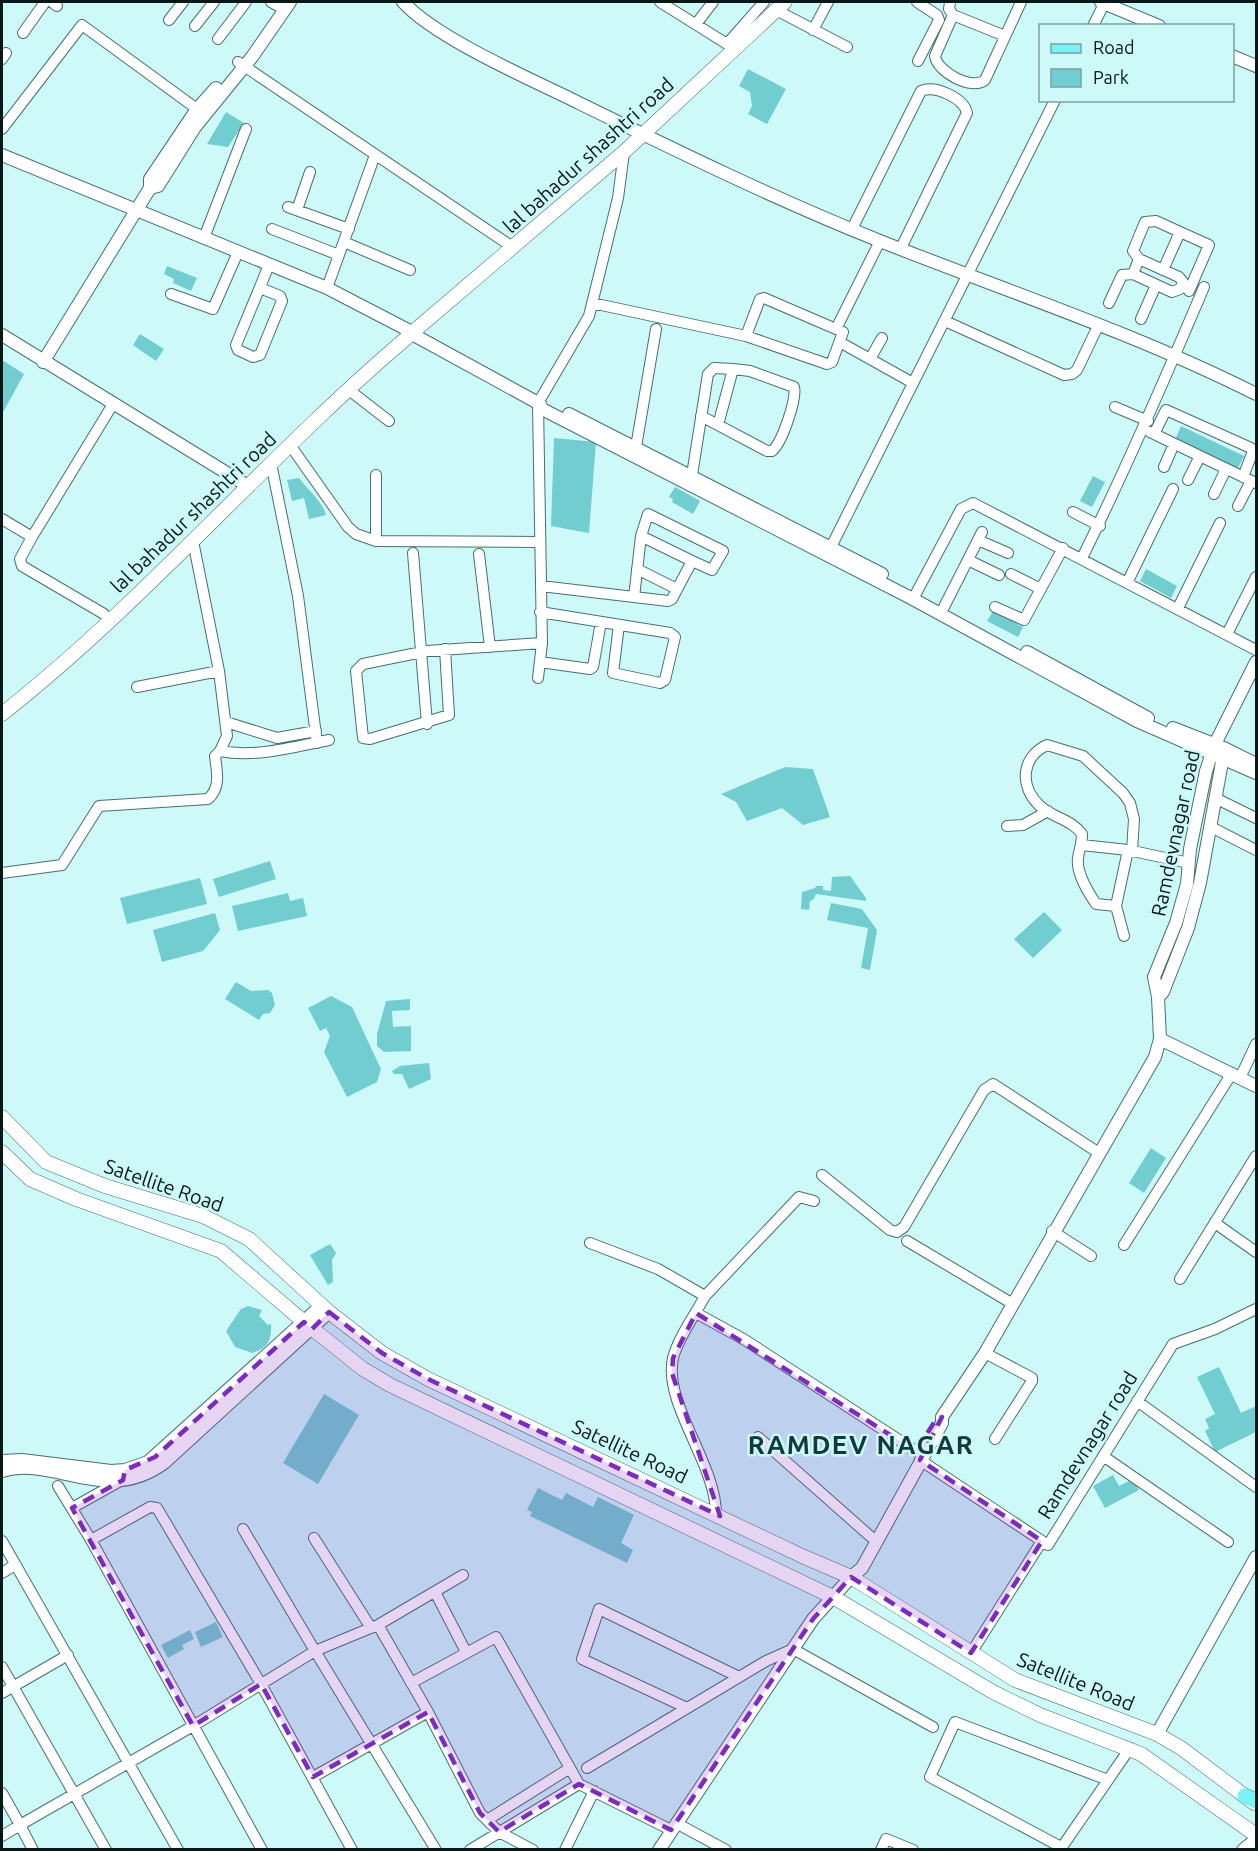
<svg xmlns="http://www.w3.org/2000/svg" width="1258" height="1851" viewBox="0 0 1258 1851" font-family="Ubuntu,sans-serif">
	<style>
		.green { fill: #71cdcf }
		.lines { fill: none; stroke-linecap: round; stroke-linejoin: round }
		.minor-casing { stroke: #486f70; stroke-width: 12 }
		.tertiary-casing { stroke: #486f70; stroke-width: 14 }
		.secondary-casing { stroke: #486f70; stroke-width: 15 }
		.primary-casing { stroke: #18a1a5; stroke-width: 16 }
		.minor { stroke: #fff; stroke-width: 10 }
		.tertiary { stroke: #fff; stroke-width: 12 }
		.secondary { stroke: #fff; stroke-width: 14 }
		.primary { stroke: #7af3f6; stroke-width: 15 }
		.marked { fill: #7b2cbf; fill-opacity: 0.2; stroke: #7b2cbf; stroke-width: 4.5; stroke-dasharray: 12 8; stroke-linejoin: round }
		.labels { text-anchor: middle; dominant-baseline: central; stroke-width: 5; stroke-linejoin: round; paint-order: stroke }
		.street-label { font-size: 20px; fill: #081819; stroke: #cef9f9 }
		.district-label { font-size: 26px; font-weight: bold; letter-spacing: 1.5px; fill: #123a3b; stroke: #cef9f9 }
	</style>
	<rect width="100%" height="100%" fill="#cef9f9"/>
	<path class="green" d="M748,69L786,89L767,124L748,114L752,106L750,92L739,86Z
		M226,112L244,123L228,147L207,144Z
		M167,266L197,278L191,291L173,283L174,279L164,274Z
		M140,334L164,349L156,361L133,345Z
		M2,360L24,374L2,414Z
		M1181,426L1244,456L1237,470L1175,440Z
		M554,438L596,442L589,533L551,526Z
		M1093,476L1105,482L1092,507L1080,501Z
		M299,478C307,489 323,502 326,515L309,519L304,498L292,501L287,480Z
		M675,487L700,501L693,514L672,502L673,499L669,497Z
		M1146,569L1177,586L1171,598L1140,581Z
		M993,611L1023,627L1018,637L987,621Z
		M785,767L813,769L830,817L803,825L782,808L747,821L736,802L721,794Z
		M270,861L276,879L219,897L213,879Z
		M850,876L866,898V901L816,894L813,900L810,901L809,910L801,909L802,892L815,888L816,886H823V890L831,891L832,877Z
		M200,878L207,904L127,924L120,898Z
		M288,893L290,901L303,898L307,916L238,931L232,906Z
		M831,903L862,909L877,930L870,970L861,968L868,928L827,920Z
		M1044,912L1062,930L1033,958L1014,939Z
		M215,913L220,930L203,951L162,962L153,930Z
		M236,982L251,991L268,990L272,993L275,1005L270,1013L263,1014L259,1020L225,999Z
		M331,996L352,1007L381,1069L377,1082L347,1097L324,1052L330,1036L326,1028L320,1031L308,1008Z
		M410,999V1010L392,1011L393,1027L411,1026V1051L384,1052L377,1046V1034L386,1001Z
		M429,1063L431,1079L409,1089L402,1074H394L392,1071L400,1066Z
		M1151,1148L1166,1158L1144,1193L1129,1183Z
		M330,1244L336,1253L332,1260L333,1282L328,1285L310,1255Z
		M248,1306L262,1310L259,1316L268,1325L271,1324C272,1340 268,1348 252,1353L235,1347L226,1331L241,1309Z
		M1219,1367L1241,1413L1256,1406V1432L1215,1452L1205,1431L1209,1428L1205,1419L1215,1414L1197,1377Z
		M324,1394L359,1415L318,1484L283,1463Z
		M1113,1475L1119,1486L1133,1479L1139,1490L1105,1508L1093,1486Z
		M538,1488L562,1500L566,1493L593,1507L598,1497L634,1515L621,1543L633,1550L627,1563L530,1516L532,1512L527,1510Z
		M216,1622L223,1637L201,1647L195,1632Z
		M190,1630L194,1639L182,1645L184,1649L168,1658L161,1645Z"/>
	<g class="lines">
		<defs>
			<path id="minor" d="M52,2L57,6
				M271,2L278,6
				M660,2L735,49
				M917,2L937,15L939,20L918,61
				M950,2L949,9L953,15L1005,36
				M776,10L847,47
				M953,15L935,56C937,72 972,91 985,80L1021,2
				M169,20L183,2
				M696,24L713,2
				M195,26L214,2
				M1093,26L1105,2
				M813,30L828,2
				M23,33L45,2
				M218,39L246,2
				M727,44L764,2
				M2,59L6,53
				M238,62L508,244
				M2,129L82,25L197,109
				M288,207L349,229
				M297,210L310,172
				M272,229L339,255
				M852,229L921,91C935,85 964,98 967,113L901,248
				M204,238L246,129
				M344,242L410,270
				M1139,259L1179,277L1183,282L1180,289L1172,292L1133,274Z
				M1139,259L1133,251L1145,222L1156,221L1180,232
				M1163,270L1180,232L1209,245L1189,291
				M260,288L280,296L282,301L260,355L253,357L238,350L236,345L269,265
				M327,288L375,155
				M171,294L213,309L238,252
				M592,303L746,336L827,364L832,362L843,332L764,298L760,299L746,336
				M1109,303L1122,275L1133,274
				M1141,319L1156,285
				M945,321L1064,375L1072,374L1077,370L1099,324
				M839,323L880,241
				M845,345L913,383
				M870,359L882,338
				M349,390L389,421
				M1115,407L1148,421
				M701,416L767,451H772C782,443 797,399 794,387L750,371L733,369L718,425
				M1150,432L1256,483
				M1154,434L1166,410L1251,448L1253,451L1243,477
				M290,445L348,527L356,534L376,541L540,542
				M636,447L656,329
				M271,463L298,596L317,743
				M1164,467L1174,444
				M376,475V541
				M692,475L708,374L714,368L733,369
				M1188,480L1200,456
				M1214,494L1226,469
				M1238,506L1251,481
				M1073,512L1100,526
				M2,519L32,537L113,404
				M32,537L20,559L22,566L104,614
				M978,540L1008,553
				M193,541L219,671
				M413,553L427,724
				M828,553L1055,100
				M479,554L490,647
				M1082,558C1126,469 1165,379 1204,287
				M968,560L999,575
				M637,569L677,589
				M1011,574L1041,589
				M1128,581L1173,489
				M541,586L668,601L672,599L692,561L641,536
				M634,597L641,536L648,514L723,551L712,570L692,561
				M913,599L961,509L973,503L1256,650
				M944,607L982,532
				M995,607L1024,620L1063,548
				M1178,608L1220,523
				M540,612L670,633L675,637L665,680L660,683L613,673L619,625
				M1227,634L1256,577
				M445,649L449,715L370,739L363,738L356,671L363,664L427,651L542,643
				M540,662L590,669L593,667L601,622
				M538,678L542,643L538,403L589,316L618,198L624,152
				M137,687L219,671L227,736L220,751
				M226,722L277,738L316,731
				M1215,798L1256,818
				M1007,826L1023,825L1048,811
				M1211,827L1256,850
				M1082,845L1128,850L1189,863
				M1128,850L1116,906L1096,904C1088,892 1076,873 1078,858C1079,850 1082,844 1082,834C1071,819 1053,818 1040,806C1019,787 1021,757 1047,745L1083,756L1123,793L1130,803L1134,819L1132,851
				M2,873L62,865L99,806L208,799C221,788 217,772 215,756L220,751C256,758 293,747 329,740
				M1116,906L1124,936
				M1240,1078L1256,1044
				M822,1175L890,1230L897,1232L904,1227L984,1090L993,1084L1099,1153
				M1215,1223L1256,1252
				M1052,1231L1091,1256
				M907,1241L1013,1304
				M590,1243L658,1269L705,1296C695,1315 678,1338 673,1358C663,1404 716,1463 716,1514
				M1124,1245L1232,1073
				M1180,1279L1256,1156
				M705,1296L799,1197L814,1201
				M696,1313L745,1340L916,1451
				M985,1353L1032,1378V1381L995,1439
				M1137,1401L1256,1487
				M758,1437L871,1537
				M1103,1456L1228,1542
				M920,1460L1048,1545L1173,1344L1215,1329L1256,1309
				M58,1486L91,1540L262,1850
				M72,1508L122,1480
				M243,1529L315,1651L378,1625L428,1712L480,1813L499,1832L533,1850
				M314,1538L371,1628
				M91,1540L150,1507L157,1508L261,1684L352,1850
				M2,1541L178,1850
				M2,1573L15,1565
				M435,1592L466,1652
				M378,1625L463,1575
				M971,1653L1042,1541
				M2,1667L106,1850
				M411,1683L496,1637L579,1784L671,1830
				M2,1693L68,1655
				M687,1708L582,1659L599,1609L739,1677
				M587,1768L766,1661L793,1649L933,1727
				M313,1777L428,1712
				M2,1793L20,1825L193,1726L315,1651L436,1850
				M487,1820L570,1768
				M676,1823L726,1850
				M2,1836L20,1825L33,1850
				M1061,1847L930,1777L955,1722L1108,1780
				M470,1850L579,1784
				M565,1850L594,1791
				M881,1850L886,1839L913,1850
				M1060,1850L1130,1748"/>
			<path id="tertiary" d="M403,2C437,39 531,79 579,103C677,151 777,200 880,241C1006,291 1135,333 1256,394
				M1101,2L1159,26
				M1232,56L1256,66
				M2,155L327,288L408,330
				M150,188V179L197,109L216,88
				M412,334L540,404L542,409L911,598L1137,721L1256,773
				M2,335L248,486
				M43,362L150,188L158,186L195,127L252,57L290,2
				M569,414L882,574
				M1027,652L1148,718
				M1173,728L1224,748L1256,764
				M1158,997L1163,992L1188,928L1200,883L1224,751
				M1160,1039L1256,1086
				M2,1461L22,1460L111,1471L125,1470L148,1462L322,1305
				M2,1471C54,1455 105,1506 164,1463L329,1312
				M1157,1734L1256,1557
				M659,1850L813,1619L851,1577L862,1568L942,1423V1417L985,1353L1155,1057L1160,1039L1158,997L1154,977L1176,923L1187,884L1190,849L1206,771L1215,744L1256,662
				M1243,1850L1256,1839"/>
			<path id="secondary" d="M413,332L624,152L785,2
				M2,714C148,599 268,455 410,335
				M2,1117L46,1162L105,1186L203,1216L249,1239L329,1312L382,1353L428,1379L802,1556L851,1577L1015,1680L1157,1734L1181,1748L1254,1803
				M2,1152L30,1179L76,1199L221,1251L304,1322L363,1369L390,1385L833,1597L993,1692L1040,1715L1141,1754L1256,1835"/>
			<path id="primary" d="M1245,1796L1256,1801"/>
		</defs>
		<use href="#minor" class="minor-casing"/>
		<use href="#tertiary" class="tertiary-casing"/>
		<use href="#secondary" class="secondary-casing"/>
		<use href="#primary" class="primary-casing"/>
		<use href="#minor" class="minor"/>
		<use href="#tertiary" class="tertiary"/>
		<use href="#secondary" class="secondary"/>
		<use href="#primary" class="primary"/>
	</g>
	<path class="marked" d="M329,1312L382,1353L428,1379L720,1516L672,1373L673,1358L696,1313L916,1451L935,1421L942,1417L920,1460L1042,1541L971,1653L851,1577L813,1619L671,1830L579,1784L499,1832L480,1813L428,1712L313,1777L261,1684L193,1726L72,1508L123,1480L125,1470L155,1457L304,1322L312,1329Z"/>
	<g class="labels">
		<g class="street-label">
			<text transform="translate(588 155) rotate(-42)">lal bahadur shashtri road</text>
			<text transform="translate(193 512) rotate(-44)">lal bahadur shashtri road</text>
			<text transform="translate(1175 833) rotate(-78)">Ramdevnagar road</text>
			<text transform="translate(164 1185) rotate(19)">Satellite Road</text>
			<text transform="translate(1087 1445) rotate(-58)">Ramdevnagar road</text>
			<text transform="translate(630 1451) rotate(25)">Satellite Road</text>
			<text transform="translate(1076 1681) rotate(22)">Satellite Road</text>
		</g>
		<g class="district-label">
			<text x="861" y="1444">RAMDEV NAGAR</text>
		</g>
	</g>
	<rect width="1258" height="1851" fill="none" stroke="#081819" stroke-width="6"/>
	<rect x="1039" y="24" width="195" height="78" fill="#cef9f9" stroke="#7f9f9f" stroke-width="1.5"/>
	<rect x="1051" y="44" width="30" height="9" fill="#7af3f6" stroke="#7f9f9f" stroke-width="1.5"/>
	<text x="1093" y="54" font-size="18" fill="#081819">Road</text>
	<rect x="1051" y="69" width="30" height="18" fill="#71cdcf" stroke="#7f9f9f" stroke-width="1.5"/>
	<text x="1093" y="84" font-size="18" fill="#081819">Park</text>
</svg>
